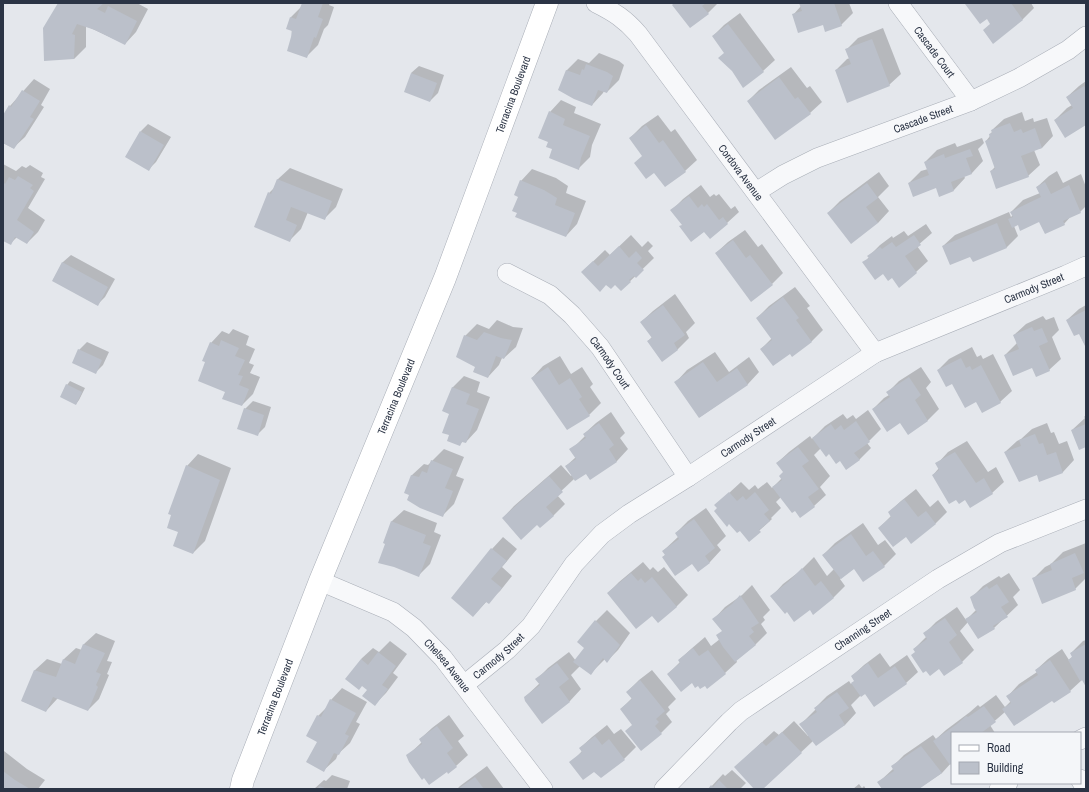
<svg xmlns="http://www.w3.org/2000/svg" width="1089" height="792" viewBox="0 0 1089 792" font-family="'Archivo Narrow',sans-serif">
	<style>
		.shadow { fill: #0003 }
		.building { fill: #bbc0ca }
		.lines { fill: none; stroke-linecap: round; stroke-linejoin: round }
		.minor-casing { stroke: #a9aeb7; stroke-width: 20 }
		.secondary-casing { stroke: #a9aeb7; stroke-width: 23 }
		.minor { stroke: #f7f8fa; stroke-width: 19 }
		.secondary { stroke: #fff; stroke-width: 22 }
		.labels { text-anchor: middle; dominant-baseline: central; stroke-width: 3; stroke-linejoin: round; paint-order: stroke }
		.street-label { font-size: 11px; fill: #2b3445; stroke: #f4f6f9 }
	</style>
	<rect width="100%" height="100%" fill="#e4e7ec"/>
	<path class="shadow" d="M59,3H137L148,9L136,32L125,44L86,26V47L74,59Z
		M303,3H330L329,5L334,7L328,25L324,29L318,45L307,56L292,37L291,17L301,7Z
		M675,3H718L708,13L690,27Z
		M800,3H849L853,13L841,25L824,24L793,15L801,6Z
		M967,3H1031L1034,8L1023,19L993,42L991,23L987,18Z
		M740,13L775,60L763,71L725,52L713,36L724,25Z
		M883,28L901,74L889,85L836,70L847,59L850,58L846,50L858,38Z
		M599,53L619,61L624,65L619,80L607,92L604,91L603,93L592,105L566,71L578,59L589,63Z
		M419,66L444,75L438,93L430,101L411,73Z
		M791,67L807,88L810,86L822,102L810,113L748,101L759,90Z
		M34,79L50,89L41,105L44,107L25,137L13,148L3,143V117L10,106Z
		M1086,81V124L1055,120L1067,108L1072,105L1067,97L1079,86Z
		M561,100L576,107L574,113L601,124L592,145L590,157L578,169L554,149L550,141V112Z
		M1022,112L1025,121L1033,118L1034,122L1047,118L1053,136L1042,148L1034,150L1040,165L1028,176L991,171L995,167L986,141L990,136V134L993,131L992,130L1004,119Z
		M658,115L671,132L675,129L697,160L685,171L665,186L630,138L642,126Z
		M148,124L171,137L156,162L148,170L141,131Z
		M982,138L984,143L978,149L983,161L972,173L964,176L965,178L954,190L909,183L921,171L928,169L925,162L937,150L955,143L957,147Z
		M3,164L16,171L22,166L26,168L30,165L43,173L41,177L45,179L28,208L45,220L38,232L27,243L17,237L10,244L3,239Z
		M290,168L343,189L336,207L324,219L308,212L301,229L289,241L269,193L275,187L278,179Z
		M532,169L556,178L568,186L566,193L586,201L577,224L566,236L518,212L521,181Z
		M1057,171L1063,183L1081,174L1086,187V206L1080,212L1072,215L1064,224L1040,220L1018,224L1014,226L1018,236L1007,247L970,256L943,246L955,235L1009,212L1011,217L1013,215L1011,212L1023,200L1040,193L1037,187L1049,176Z
		M879,172L889,186L878,197L889,211L878,223L828,213L840,201Z
		M701,185L710,197L714,194L716,196L719,194L731,209L735,206L739,212L727,223L704,231L683,224L672,210L683,199Z
		M926,224L932,233L917,246L928,261L916,272L892,277L864,263L869,257V256L880,245L892,236L893,238L904,231L908,236Z
		M745,230L758,247L762,244L783,273L772,284L716,253L728,242Z
		M631,235L642,247L648,241L653,246L648,251L654,258L621,290L615,283L606,284L582,272L605,250L610,255Z
		M71,255L115,279L105,297L97,305L53,280L63,262Z
		M795,287L810,306L807,308L823,330L812,341L792,356L790,352L761,349L772,338L757,318L769,306Z
		M675,294L695,323L686,332L689,338L678,349L662,361L648,341L652,337L641,322L653,311Z
		M1086,305V346L1079,332L1067,320L1079,309Z
		M1043,316L1046,320L1054,317L1059,330L1052,337L1061,359L1049,370L1033,366L1005,355L1017,343L1014,335L1026,324Z
		M497,320L513,327L523,328L516,347L504,358H502L499,365L488,377L476,366L465,336L477,324L489,329Z
		M233,329L249,336L246,345L255,349L249,363L254,365L250,373L260,377L253,394L242,405L227,391L207,361L211,343L222,331L229,334Z
		M87,342L109,352L103,365L95,373L79,350Z
		M972,347L977,357L981,355L983,359L993,354L1012,391L1000,402L976,401L938,370L949,359Z
		M715,352L729,372L749,357L759,372L748,384L700,417L676,382L687,370Z
		M560,356L571,374L582,367L593,384L590,387L601,403L589,415L532,378L543,366Z
		M921,367L931,382L926,388L939,409L928,420L908,433L901,422L873,409L884,398L889,395L888,392L899,381Z
		M464,376L480,382L477,392L490,397L477,430L466,442L463,441L460,444L451,435L450,413L452,388Z
		M70,381L85,388L79,400L76,404L67,385Z
		M253,401L271,407L265,427L257,435L245,409Z
		M868,410L881,429L867,443L871,448L859,460L840,459L821,448L814,455L830,476L820,487L826,495L814,506L795,510L781,497L776,502L781,508L771,518L772,519L749,540L716,505L741,482L749,490L755,485L758,489L767,482L772,488L782,478L784,472L777,463L789,452L810,436L812,439L825,426L843,414L847,419L853,415L856,419Z
		M611,412L625,433L620,438L628,449L617,461L590,479L586,473L574,479L557,495L565,504L553,516L538,524L503,518L514,506L561,465L571,476L572,475L566,466L576,457L571,450L585,436L584,434L596,423Z
		M1086,415V446L1072,430L1085,418L1084,417Z
		M1047,423L1051,433L1054,432L1059,444L1067,441L1074,460L1063,472L1040,481L1037,474L1005,452L1017,441L1021,439L1032,429Z
		M967,441L988,472L996,467L1004,482L992,493L966,498L933,475L939,468L937,464L948,452Z
		M444,449L464,457L456,476L464,479L454,504L442,516L410,494L405,492L412,475L424,464L428,465Z
		M198,454L231,468L205,541L193,553L179,531L172,515L187,466Z
		M916,489L930,507L938,500L947,512L936,523L912,542L906,535L879,528L892,515L889,512L901,501Z
		M706,508L726,536L717,545L721,550L710,562L698,570L692,562L663,557L666,554L663,551L679,536L676,533L688,521Z
		M404,510L437,523L434,532L441,535L430,564L418,576L387,543L384,542L392,521Z
		M863,523L878,545L885,540L896,554L884,566L854,568L840,579L845,586L834,597L813,613L810,609L787,611L772,596L783,584L800,571L814,557L827,576L834,569L823,555L835,543Z
		M503,537L517,549L502,567L512,576L500,591L488,602L487,601L473,616L492,549Z
		M1086,543V569L1085,571L1086,578L1075,589L1033,579L1045,567L1051,564L1063,552Z
		M643,562L650,570L653,567L658,572L664,567L688,595L676,607L652,614L608,593L619,582Z
		M1009,573L1020,590L1013,597L1018,605L994,628L968,622L960,631L974,650L962,662L940,668L916,652L914,649L927,636L925,633L936,622L957,607L966,620L976,610L971,598L983,586L999,576L1001,578Z
		M752,585L770,610L763,617L765,620L761,624L767,633L756,644L736,660L737,662L725,673L705,685L692,682L668,674L680,662L679,660L691,649L705,637L711,646L720,639L723,631L714,619L725,607L742,595Z
		M607,610L630,633L618,650L607,661L605,659L591,673L580,666L571,675L581,689L570,701L542,722L525,697L540,683L537,679L548,668L569,652L576,661L585,648L596,621Z
		M96,633L115,641L107,661L112,662L107,674L109,675L99,699L88,710L58,698L46,711L22,701L35,670L47,659L62,664L64,659L76,648L82,650L84,644Z
		M1086,640V685L1083,679L1070,691L1054,702L1053,700L1005,712L990,725L995,733H952V762L942,773L918,789H912L910,786L906,789H883L879,782L894,768L893,766L904,755L933,735L936,739L946,730L970,712L978,705L980,707L996,695L1005,707L1011,701L1008,696L1019,684L1037,672L1036,670L1048,659L1062,649L1069,660L1073,656L1071,653L1083,641Z
		M390,641L407,654L393,673L398,677L386,693L375,704L368,690L361,659L373,648L379,652Z
		M880,653L890,667L907,655L918,672L906,683L861,695L851,705L856,713L845,725L813,741L762,789H756L747,756L774,731L779,735L794,721L808,736H809L801,724L816,709L815,708L827,696L849,681L851,684L855,681L852,676L864,665Z
		M652,670L676,699L668,707L670,710L666,714L672,722L661,733L633,724L621,709L632,698L627,692L639,680Z
		M342,688L367,702L356,722L360,724L350,743L338,754L336,759L324,770L318,741V716L328,706L331,700Z
		M449,715L464,736L458,741L468,755L456,766L447,771L407,756L422,742L420,739L432,728Z
		M607,725L614,734L621,729L636,747L624,759L601,777L594,770L571,763L582,751L580,748L592,737Z
		M4,751L27,769L45,780L38,789H3V752Z
		M487,766L504,789H457L460,786Z
		M732,770L746,783L740,789H709L723,774L725,776Z
		M332,775L350,781L347,789H314L324,780L326,781Z
		M859,784L862,788L864,786L866,789H853Z"/>
	<path class="building" d="M58,3H104L97,9L105,13L108,6L137,21L125,45L95,30L77,24L72,34L75,35L74,59L44,61L43,28Z
		M302,3H323L318,17L323,19L316,38L314,37L307,58L287,51L291,37L292,31L286,29L290,17L296,19Z
		M674,3H706L702,6L709,14L690,28L672,5Z
		M799,3H834L842,26L825,32L823,25L798,33L792,14L802,11Z
		M966,3H1011L1023,20L993,44L983,30L990,24L987,19L980,24L965,4Z
		M728,24L764,72L743,88L732,71L718,58L724,53L712,36Z
		M872,39L890,86L847,103L835,70L851,64L845,49Z
		M586,64L607,72L613,76L607,93L598,90L592,106L574,99L558,90L566,70L580,75L582,69L584,70Z
		M411,73L437,83L430,102L404,92Z
		M779,77L795,99L798,97L811,114L775,140L747,101Z
		M1084,86L1086,90V125L1065,138L1054,120L1073,108L1066,97Z
		M22,90L40,101L30,117L34,119L14,149L3,143V115L9,105L11,107Z
		M549,111L565,119L563,125L590,136L581,158L579,170L549,158L552,149L546,147L548,142L538,138Z
		M1010,123L1014,132L1021,129L1023,133L1035,128L1042,148L1021,156L1029,177L996,189L990,171L995,169L985,141L990,139L989,134L992,133L991,130Z
		M646,125L659,143L663,140L686,172L665,187L654,173L646,179L634,163L642,156L629,138Z
		M140,131L164,145L149,171L125,157Z
		M970,149L973,156L966,158L972,174L951,182L954,191L939,197L936,188L913,197L908,183L929,175L924,162L944,154L945,158Z
		M18,176L33,185L30,188L34,191L17,220L34,232L27,244L15,237L11,245L3,241V182L5,184L9,177L15,180Z
		M277,179L332,201L325,220L291,207L286,220L297,225L290,242L254,227L268,192L271,194Z
		M520,180L544,190L557,198L555,205L575,213L566,237L515,217L517,213L512,211L518,197L514,195Z
		M1045,182L1051,194L1069,185L1081,213L1063,221L1065,225L1045,234L1039,222L1020,231L1018,225L1012,228L1008,219L1013,217L1010,212L1041,197L1036,187Z
		M867,183L878,198L866,207L878,223L851,244L827,213Z
		M689,196L698,208L702,204L704,207L707,204L719,220L723,217L728,224L710,239L704,232L691,242L679,226L682,225L670,210Z
		M997,223L1007,248L973,262L970,257L950,265L942,246Z
		M914,235L921,245L905,256L917,273L899,288L892,278L888,281L883,274L875,280L862,262L869,258L867,256L880,247L882,249L892,242L896,247Z
		M733,240L746,258L750,255L773,285L751,302L715,253Z
		M619,246L629,258L636,251L642,258L637,263L644,270L636,278L634,276L629,280L631,282L621,291L615,285L611,289L606,285L600,292L581,272L593,261L598,266Z
		M62,262L108,287L98,306L52,281Z
		M783,297L799,318L796,320L812,342L792,357L790,354L773,366L760,349L772,340L756,318Z
		M663,305L685,335L674,343L678,350L662,362L647,341L652,338L640,322Z
		M1086,310V348L1079,334L1074,336L1066,320Z
		M1032,327L1034,331L1042,328L1048,342L1039,346L1050,371L1036,377L1032,368L1013,376L1004,355L1019,349L1013,335Z
		M484,332L501,338L512,340L504,359L496,356L488,378L473,372L475,367L456,357L464,335L477,340Z
		M221,340L239,348L235,356L245,360L238,375L243,376L239,385L249,389L242,406L222,399L225,392L198,381L205,362L202,361L210,342L219,346Z
		M78,349L102,360L96,374L72,363Z
		M961,358L966,368L970,366L972,370L981,365L1001,403L982,413L976,402L965,408L952,384L946,387L937,370Z
		M703,362L717,382L737,368L748,385L699,418L674,382Z
		M548,367L559,385L570,378L582,397L579,399L590,416L567,430L531,378Z
		M909,377L921,395L915,400L928,421L908,435L900,423L887,432L872,409L890,397L886,392Z
		M66,384L82,392L76,405L60,397Z
		M452,387L470,394L466,404L479,409L466,443L462,442L460,446L447,441L449,435L442,433L449,414L442,411Z
		M244,408L264,415L258,436L237,429Z
		M856,421L870,442L854,453L860,460L846,470L840,461L836,464L829,454L826,457L812,438L831,424L835,430L841,425L844,430Z
		M599,423L614,445L609,449L617,462L590,480L586,474L575,481L565,466L576,459L569,449L586,438L583,434Z
		M1086,424V447L1079,450L1071,430Z
		M1035,434L1039,444L1043,443L1047,455L1056,452L1063,473L1039,482L1037,475L1019,482L1004,452L1021,446L1019,440Z
		M798,447L809,461L802,466L819,489L808,497L815,507L800,518L795,511L792,513L772,487L782,480L779,476L783,472L776,463Z
		M955,452L976,483L984,478L993,494L970,508L965,500L959,504L956,500L949,504L932,475L939,470L935,463Z
		M431,460L453,469L445,488L453,491L443,517L420,508L407,500L409,495L404,493L411,475L419,477L422,471L427,473Z
		M186,465L220,480L193,554L173,546L178,532L167,528L171,515L168,514Z
		M549,476L563,492L546,507L554,516L540,528L537,525L521,540L502,518Z
		M729,492L737,501L743,496L746,500L755,492L769,510L764,514L770,521L759,530L761,532L749,542L740,531L737,533L729,524L727,527L714,511L717,508L714,505Z
		M904,499L918,517L926,511L936,524L911,544L906,537L893,547L878,528L891,517L888,512Z
		M694,519L715,548L705,556L710,563L698,572L692,564L675,576L662,557L665,555L662,551L679,539L675,533Z
		M391,521L426,535L423,543L431,546L419,577L394,567L378,563L385,544L383,543Z
		M851,534L866,556L873,551L885,567L863,582L854,569L841,579L822,555Z
		M491,548L507,561L491,579L502,588L489,604L486,602L473,617L451,598Z
		M1075,553L1084,573L1072,578L1076,590L1042,604L1032,578L1052,570L1050,564Z
		M802,568L815,586L821,581L834,598L813,615L810,610L794,622L787,612L785,614L770,596L788,582Z
		M631,573L638,581L641,578L645,583L652,577L677,607L658,623L652,616L636,629L607,593Z
		M997,584L1009,602L1001,607L1008,617L993,626L995,629L978,639L965,619L977,612L974,608L970,597L987,586L989,589Z
		M740,595L759,623L751,628L754,632L749,636L756,645L735,662L723,647L716,635L722,631L712,619L732,604Z
		M945,618L957,635L949,642L963,663L944,676L939,669L930,676L926,671L923,673L911,655L915,652L913,649L927,639L923,633Z
		M595,620L620,645L607,663L603,658L591,675L573,662L584,648L577,642Z
		M83,644L105,653L96,672L101,674L96,685L98,687L88,711L53,697L46,712L21,701L34,670L56,677L63,659L75,664Z
		M1086,644V687L1082,680L1080,681L1068,660L1072,657L1070,653Z
		M693,648L699,656L708,650L726,674L707,689L705,686L700,689L698,686L695,688L692,683L681,692L667,674L680,663L678,660Z
		M378,652L396,666L382,685L388,689L375,706L362,696L367,690L362,686L359,690L345,679L361,659L368,665Z
		M1050,660L1071,692L1054,703L1052,701L1014,726L1002,709L1011,703L1006,696L1038,675L1035,670Z
		M557,663L569,679L559,687L570,702L542,724L525,701L524,697L540,685L535,679Z
		M868,663L878,678L895,666L907,684L874,707L865,694L861,697L851,683L854,681L851,676Z
		M640,680L665,711L656,719L659,722L655,726L662,734L641,751L625,731L632,725L620,709L632,699L626,692Z
		M837,692L849,708L839,715L845,725L816,746L799,724L817,712L814,708Z
		M330,699L356,713L345,734L349,736L339,755L334,753L324,772L306,762L317,742L306,736L317,715L321,717Z
		M984,706L996,722L981,733H952V763L950,765L933,741L957,724L966,716L968,717Z
		M437,726L453,748L447,753L457,767L448,774L447,772L429,785L424,778L422,780L409,762L406,755L422,744L419,739Z
		M782,732L802,753L763,789H754L734,767L762,742L766,746Z
		M595,736L602,745L609,739L625,760L601,778L594,772L583,780L569,762L582,752L579,748Z
		M921,746L942,773L919,789H910V788L907,789H882L877,782L894,771L891,766Z
		M3,771L15,780L30,789H3Z
		M475,777L484,789H458Z
		M719,780L728,789H708L711,785L713,787Z
		M319,786L328,789H318Z"/>
	<g class="lines">
		<defs>
			<g id="minor">
				<path id="s1" d="M596,3C614,12 625,19 638,34L875,353"/>
				<path id="s2" d="M898,3L971,101"/>
				<path id="s3" d="M756,192L783,175L817,158L971,101L1019,78L1068,50L1086,36"/>
				<path id="s4" d="M507,273L550,295L572,315L600,347L688,477"/>
				<path id="s5" d="M320,581L393,612L414,628L443,658L543,789"/>
				<path id="s6" d="M464,685L507,650L531,626L574,564L602,534L629,514L688,477L875,353L1066,275L1086,266"/>
				<path d="M1080,740L1086,737"/>
				<path d="M1080,779L1086,789"/>
				<path id="s7" d="M664,789L729,722L741,711L938,579L1000,543L1086,509"/>
				<path d="M999,789L1008,783"/>
			</g>
			<g id="secondary">
				<path id="s8" d="M241,789L243,780L320,581L445,278L547,3"/>
			</g>
		</defs>
		<use href="#minor" class="minor-casing"/>
		<use href="#secondary" class="secondary-casing"/>
		<use href="#minor" class="minor"/>
		<use href="#secondary" class="secondary"/>
	</g>
	<g class="labels">
		<g class="street-label">
			<text stroke="none"><textPath href="#s2" startOffset="61">Cascade Court</textPath></text>
			<text stroke="none"><textPath href="#s8" startOffset="746">Terracina Boulevard</textPath></text>
			<text stroke="none"><textPath href="#s3" startOffset="183">Cascade Street</textPath></text>
			<text stroke="none"><textPath href="#s1" startOffset="225">Cordova Avenue</textPath></text>
			<text stroke="none"><textPath href="#s6" startOffset="705">Carmody Street</textPath></text>
			<text stroke="none"><textPath href="#s4" startOffset="139">Carmody Court</textPath></text>
			<text stroke="none"><textPath href="#s8" startOffset="422">Terracina Boulevard</textPath></text>
			<text stroke="none"><textPath href="#s6" startOffset="381">Carmody Street</textPath></text>
			<text stroke="none"><textPath href="#s7" startOffset="256">Channing Street</textPath></text>
			<text stroke="none"><textPath href="#s6" startOffset="45">Carmody Street</textPath></text>
			<text stroke="none"><textPath href="#s5" startOffset="156">Chelsea Avenue</textPath></text>
			<text stroke="none"><textPath href="#s8" startOffset="98">Terracina Boulevard</textPath></text>
		</g>
	</g>
	<rect width="1089" height="792" fill="none" stroke="#2b3445" stroke-width="8"/>
	<rect x="951" y="732" width="130" height="52" fill="#f4f6f9" stroke="#a4a8b1"/>
	<rect x="959" y="745" width="20" height="6" fill="#ffffff" stroke="#a4a8b1"/>
	<text x="987" y="752" font-size="12" fill="#2b3445">Road</text>
	<rect x="959" y="762" width="20" height="12" fill="#bbc0ca" stroke="#a4a8b1"/>
	<text x="987" y="772" font-size="12" fill="#2b3445">Building</text>
</svg>
